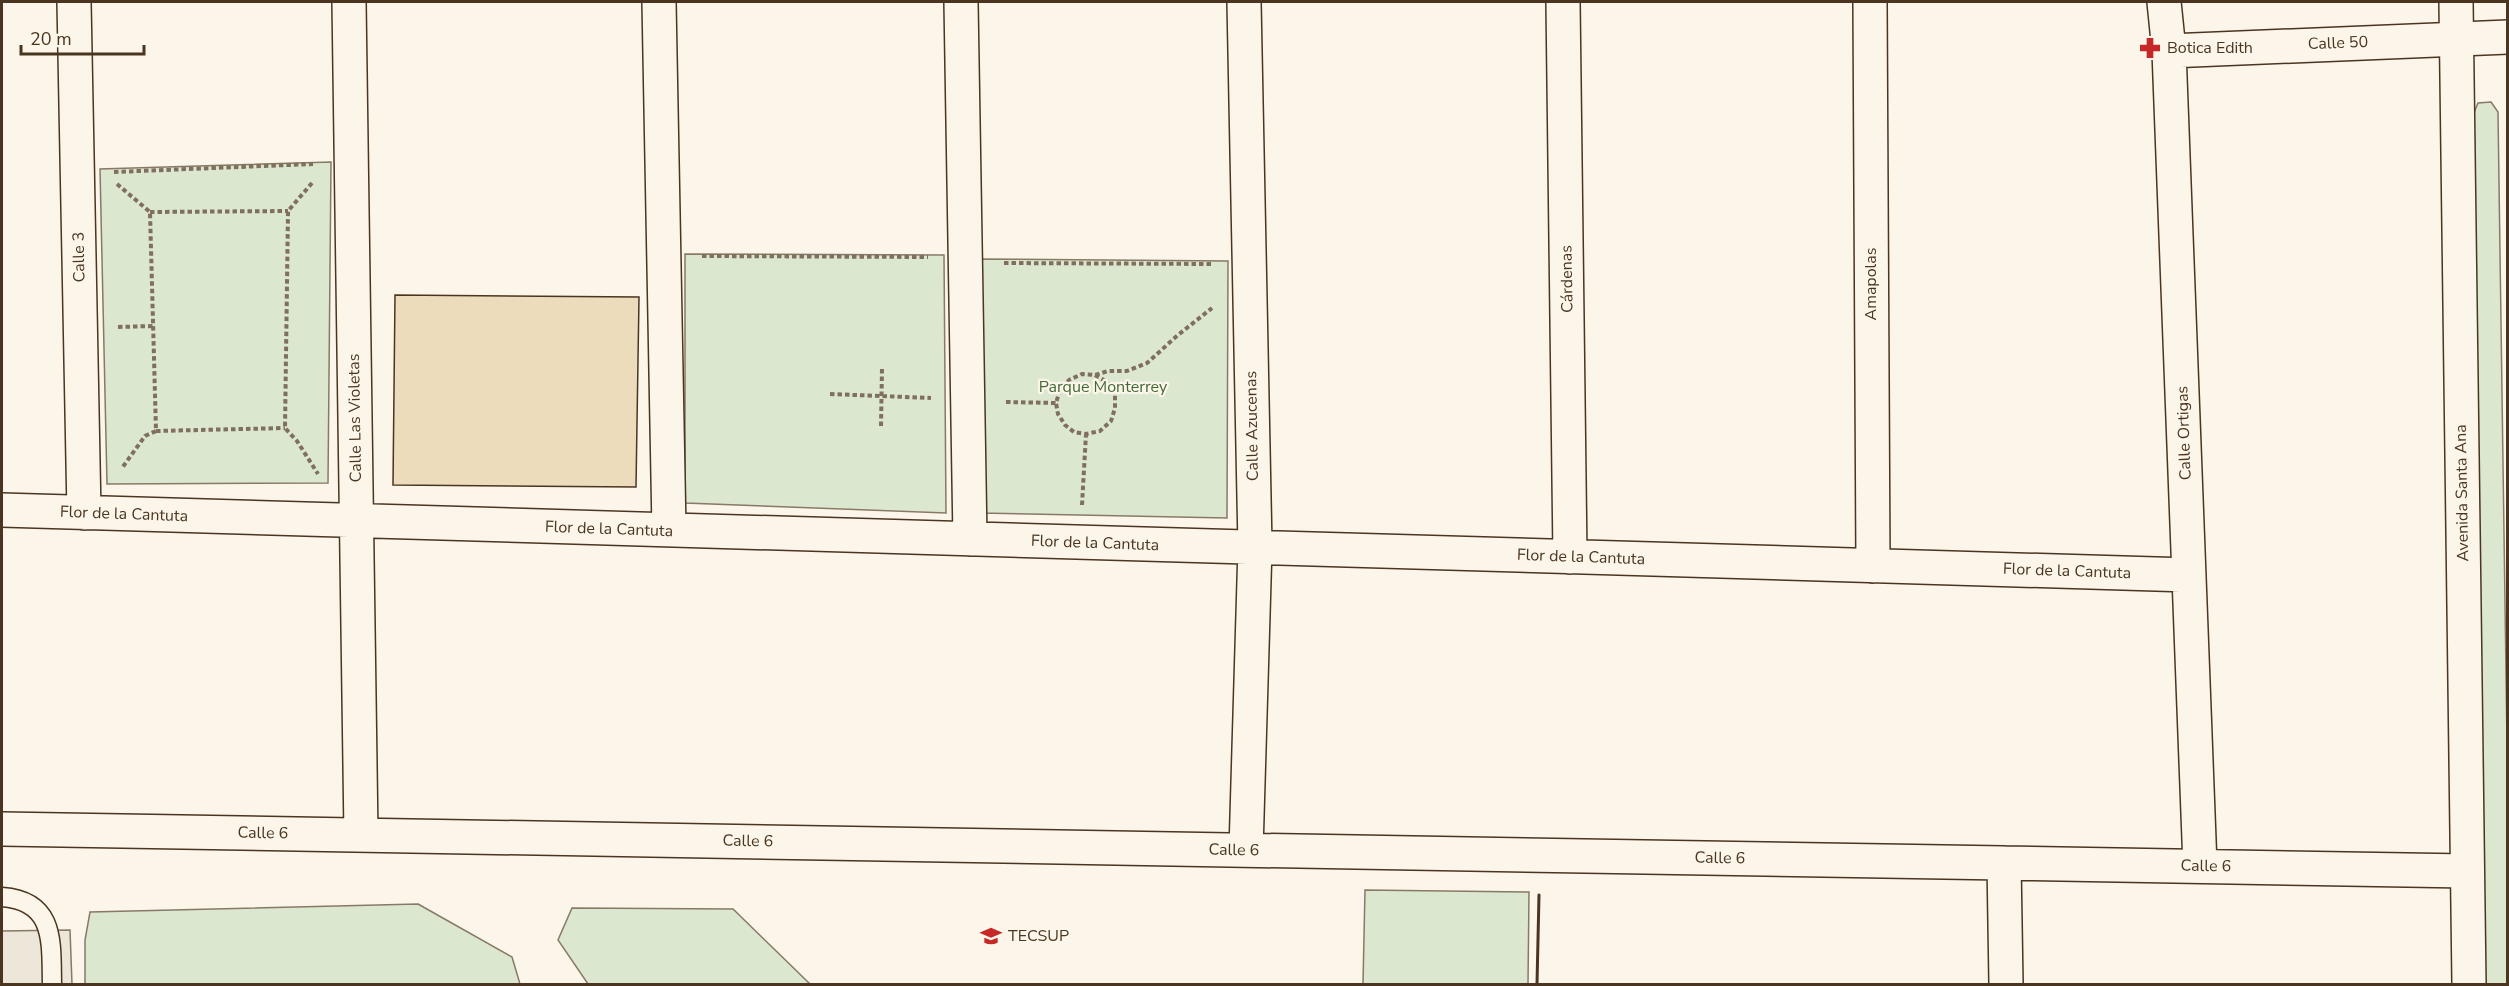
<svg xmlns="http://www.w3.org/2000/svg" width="2509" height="986" viewBox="0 0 2509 986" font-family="'Nunito Sans',sans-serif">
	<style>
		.green { fill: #dce7d0; stroke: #887966; stroke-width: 1.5 }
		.parking { fill: #ede7d9; stroke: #887966; stroke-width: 1.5 }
		.building { fill: #ecdcbc; stroke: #4a3520; stroke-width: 1.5 }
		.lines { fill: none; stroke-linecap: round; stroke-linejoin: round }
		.service-casing { stroke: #4a3520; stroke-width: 21 }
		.minor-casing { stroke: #4a3520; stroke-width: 36 }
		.tertiary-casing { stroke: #4a3520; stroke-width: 36 }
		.path { stroke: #7f6f5c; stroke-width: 4; stroke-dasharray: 4.5 3; stroke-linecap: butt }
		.service { stroke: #fbf6e9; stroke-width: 18 }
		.minor { stroke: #fbf6e9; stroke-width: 33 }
		.tertiary { stroke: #fbf6e9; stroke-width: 33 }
		.wall { stroke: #4a3520; stroke-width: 3 }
		.labels { text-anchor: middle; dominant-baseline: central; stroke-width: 4.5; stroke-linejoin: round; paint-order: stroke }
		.street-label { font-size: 16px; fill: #4a3520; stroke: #fbf6e9 }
		.poi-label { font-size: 16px; fill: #4a3520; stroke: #fbf6e9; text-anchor: start }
		.park-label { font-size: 16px; fill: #436837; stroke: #fbf6e9 }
	</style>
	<rect width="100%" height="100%" fill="#fbf6e9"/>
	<path class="green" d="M2491,102L2498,112L2507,743V984H2482L2473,115L2478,103Z
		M331,162L328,483L107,484L100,169Z
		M685,254L944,255L946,513L685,503Z
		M977,259L1228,261L1227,518L980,513Z
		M1365,890L1529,892L1528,984H1363Z
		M418,904L512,957L520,984H85V940L90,912Z
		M572,908L733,909L810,984H588L558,940Z"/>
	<path class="parking" d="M70,930L72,984H2V931Z"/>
	<path class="building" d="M395,295L639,297L636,487L393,485Z"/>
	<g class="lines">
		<defs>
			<path id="service" d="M2,897C56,901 51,943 52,984"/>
			<path id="minor" d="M74,2L84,513
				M349,2L361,835
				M659,2L669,530
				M961,2L970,539
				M1244,2L1255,547L1246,850
				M1563,2L1570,557
				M1870,2L1873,566
				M2164,2L2169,51L2200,866
				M2169,51L2508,37
				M2,510L2189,575
				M2,829L2467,871
				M2004,863L2006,984"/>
			<path id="tertiary" d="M2456,2L2469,984"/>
		</defs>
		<use href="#service" class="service-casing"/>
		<use href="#minor" class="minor-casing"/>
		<use href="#tertiary" class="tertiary-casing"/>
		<path class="path" d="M114,172L313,164
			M312,183L288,211L285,428L297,441L318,474
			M117,184L150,212L156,431L145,436L122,468
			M150,212L288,211
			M702,256L928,257
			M1004,263L1213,264
			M118,327L153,326
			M1095,375L1107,382L1115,394V408L1111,421L1100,431L1086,434L1074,432L1065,425L1058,414L1056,403L1060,390L1069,380L1082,374L1095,375L1108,371H1127L1147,363L1178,335L1212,308
			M830,394L931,398
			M1006,402L1056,403
			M881,426L882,368
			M156,431L285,428
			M1082,505L1086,434"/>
		<use href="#service" class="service"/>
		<use href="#minor" class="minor"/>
		<use href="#tertiary" class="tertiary"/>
		<path class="wall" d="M1537,984L1539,895"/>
	</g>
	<defs>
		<symbol id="pharmacy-bare" viewBox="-9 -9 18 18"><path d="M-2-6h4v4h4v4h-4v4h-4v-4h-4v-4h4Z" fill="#c62828" stroke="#fbf6e9" stroke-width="2.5" paint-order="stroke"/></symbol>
		<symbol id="university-bare" viewBox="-9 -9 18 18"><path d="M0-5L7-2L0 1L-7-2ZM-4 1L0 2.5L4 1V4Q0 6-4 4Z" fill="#c62828" stroke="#fbf6e9" stroke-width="2.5" paint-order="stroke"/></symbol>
	</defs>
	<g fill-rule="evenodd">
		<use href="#pharmacy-bare" x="2135" y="33" width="30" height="30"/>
		<use href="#university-bare" x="976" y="921" width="30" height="30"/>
	</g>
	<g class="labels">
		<g class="street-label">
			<text transform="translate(2338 43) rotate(-2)">Calle 50</text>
			<text transform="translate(79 257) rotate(-91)">Calle 3</text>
			<text transform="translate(1567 279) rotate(-91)">Cárdenas</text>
			<text transform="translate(1871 284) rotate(-90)">Amapolas</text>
			<text transform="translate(355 418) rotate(-91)">Calle Las Violetas</text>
			<text transform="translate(1252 426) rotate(-91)">Calle Azucenas</text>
			<text transform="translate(2184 433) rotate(-92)">Calle Ortigas</text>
			<text transform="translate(2462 493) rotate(-91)">Avenida Santa Ana</text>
			<text transform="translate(124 514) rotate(2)">Flor de la Cantuta</text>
			<text transform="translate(609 529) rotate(2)">Flor de la Cantuta</text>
			<text transform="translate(1095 543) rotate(2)">Flor de la Cantuta</text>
			<text transform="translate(1581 557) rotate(2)">Flor de la Cantuta</text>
			<text transform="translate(2067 571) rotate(2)">Flor de la Cantuta</text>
			<text transform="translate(263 833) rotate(1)">Calle 6</text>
			<text transform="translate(748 841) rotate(1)">Calle 6</text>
			<text transform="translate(1234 850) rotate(1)">Calle 6</text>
			<text transform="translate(1720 858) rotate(1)">Calle 6</text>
			<text transform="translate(2206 866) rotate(1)">Calle 6</text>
		</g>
		<g class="poi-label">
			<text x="2167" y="48">Botica Edith</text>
			<text x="1008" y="936">TECSUP</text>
		</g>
		<g class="park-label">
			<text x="1103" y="387">Parque Monterrey</text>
		</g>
	</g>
	<rect width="2509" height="986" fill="none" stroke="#4a3520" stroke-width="6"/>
	<path d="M21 45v9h123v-9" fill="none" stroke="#4a3520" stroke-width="3"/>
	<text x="30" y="45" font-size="18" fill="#4a3520" stroke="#fbf6e9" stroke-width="4.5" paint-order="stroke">20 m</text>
</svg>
